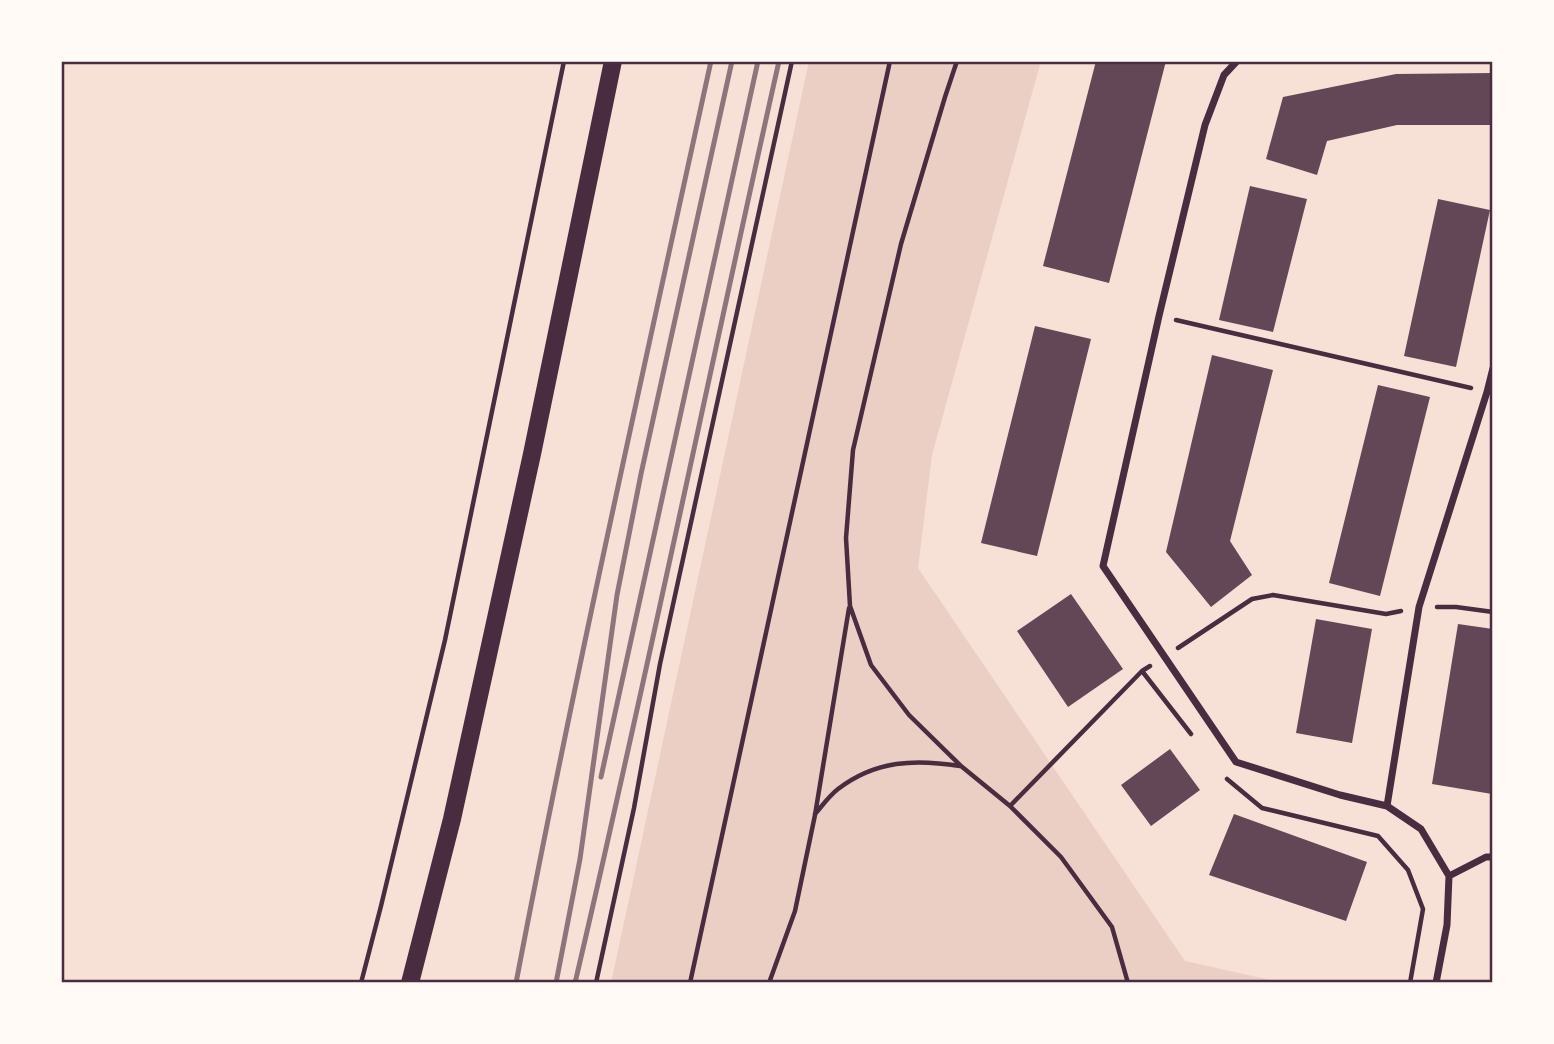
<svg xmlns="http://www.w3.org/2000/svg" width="1554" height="1044" viewBox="0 0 1554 1044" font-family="'Open Sans',sans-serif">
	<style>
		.green { fill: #ebcfc5 }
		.building { fill: #644757 }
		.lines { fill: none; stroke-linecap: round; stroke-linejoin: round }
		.path { stroke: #4a2c40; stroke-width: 4.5 }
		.minor { stroke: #4a2c40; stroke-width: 7 }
		.primary { stroke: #4a2c40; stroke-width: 18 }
		.rail { stroke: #8f747c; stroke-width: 5 }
		.neatline { fill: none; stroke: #4a2c40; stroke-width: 2.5 }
	</style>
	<rect width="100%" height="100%" fill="#f7e1d7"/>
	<path class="green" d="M809,61H1041L932,455L918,568L1185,961L1285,983H611Z"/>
	<path class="building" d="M1096,61H1166L1109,283L1043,266Z
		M1493,73V125H1397L1327,141L1317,175L1266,159L1283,97L1396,74Z
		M1250,186L1307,199L1273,332L1219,320Z
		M1438,199L1490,210L1456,367L1404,356Z
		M1035,326L1091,339L1037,556L981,543Z
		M1212,355L1273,370L1230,541L1252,575L1211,607L1166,552Z
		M1378,385L1430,397L1380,596L1329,583Z
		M1071,594L1123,669L1068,707L1017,631Z
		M1316,619L1372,629L1352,743L1296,733Z
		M1458,624L1493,629L1492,794L1432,784Z
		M1170,749L1200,790L1151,826L1121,785Z
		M1234,814L1367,862L1346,921L1209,875Z"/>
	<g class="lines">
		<path class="path" d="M957,61L945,97L901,244L853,450L846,538L850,606L871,665L909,715L961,766L1010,806L1061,857L1112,927L1128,983
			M1176,320L1471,388
			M1437,607H1456L1493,612
			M1178,648L1252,599L1273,595L1386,614L1401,611
			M1142,671L1191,734
			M1227,779L1262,808L1378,836L1408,870L1423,909L1410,983
			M1010,806L1142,671L1150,666
			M815,814C822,806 829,796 838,789C876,760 915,759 960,766
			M361,983L381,906L445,640L564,61
			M596,983L634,808L660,664L792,61
			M690,983L890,61
			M769,983L795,911L815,815L849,608"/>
		<path class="minor" d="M1237,61L1224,75L1205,125L1159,316L1103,566L1236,762L1340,795L1387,806L1421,829L1449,876L1447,925L1436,983
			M1387,806L1419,607L1487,392L1493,368
			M1449,876L1486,857H1493"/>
		<path class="primary" d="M410,983L452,819L532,454L613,61"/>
		<path class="rail" d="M601,777L758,61
			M516,983C575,674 644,368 711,61
			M556,983L580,859L617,595L641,474L732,61
			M575,983C647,677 710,368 779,61"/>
	</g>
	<rect width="1554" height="1044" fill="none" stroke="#fffaf5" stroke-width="126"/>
	<rect x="63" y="63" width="1428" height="918" class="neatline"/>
</svg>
